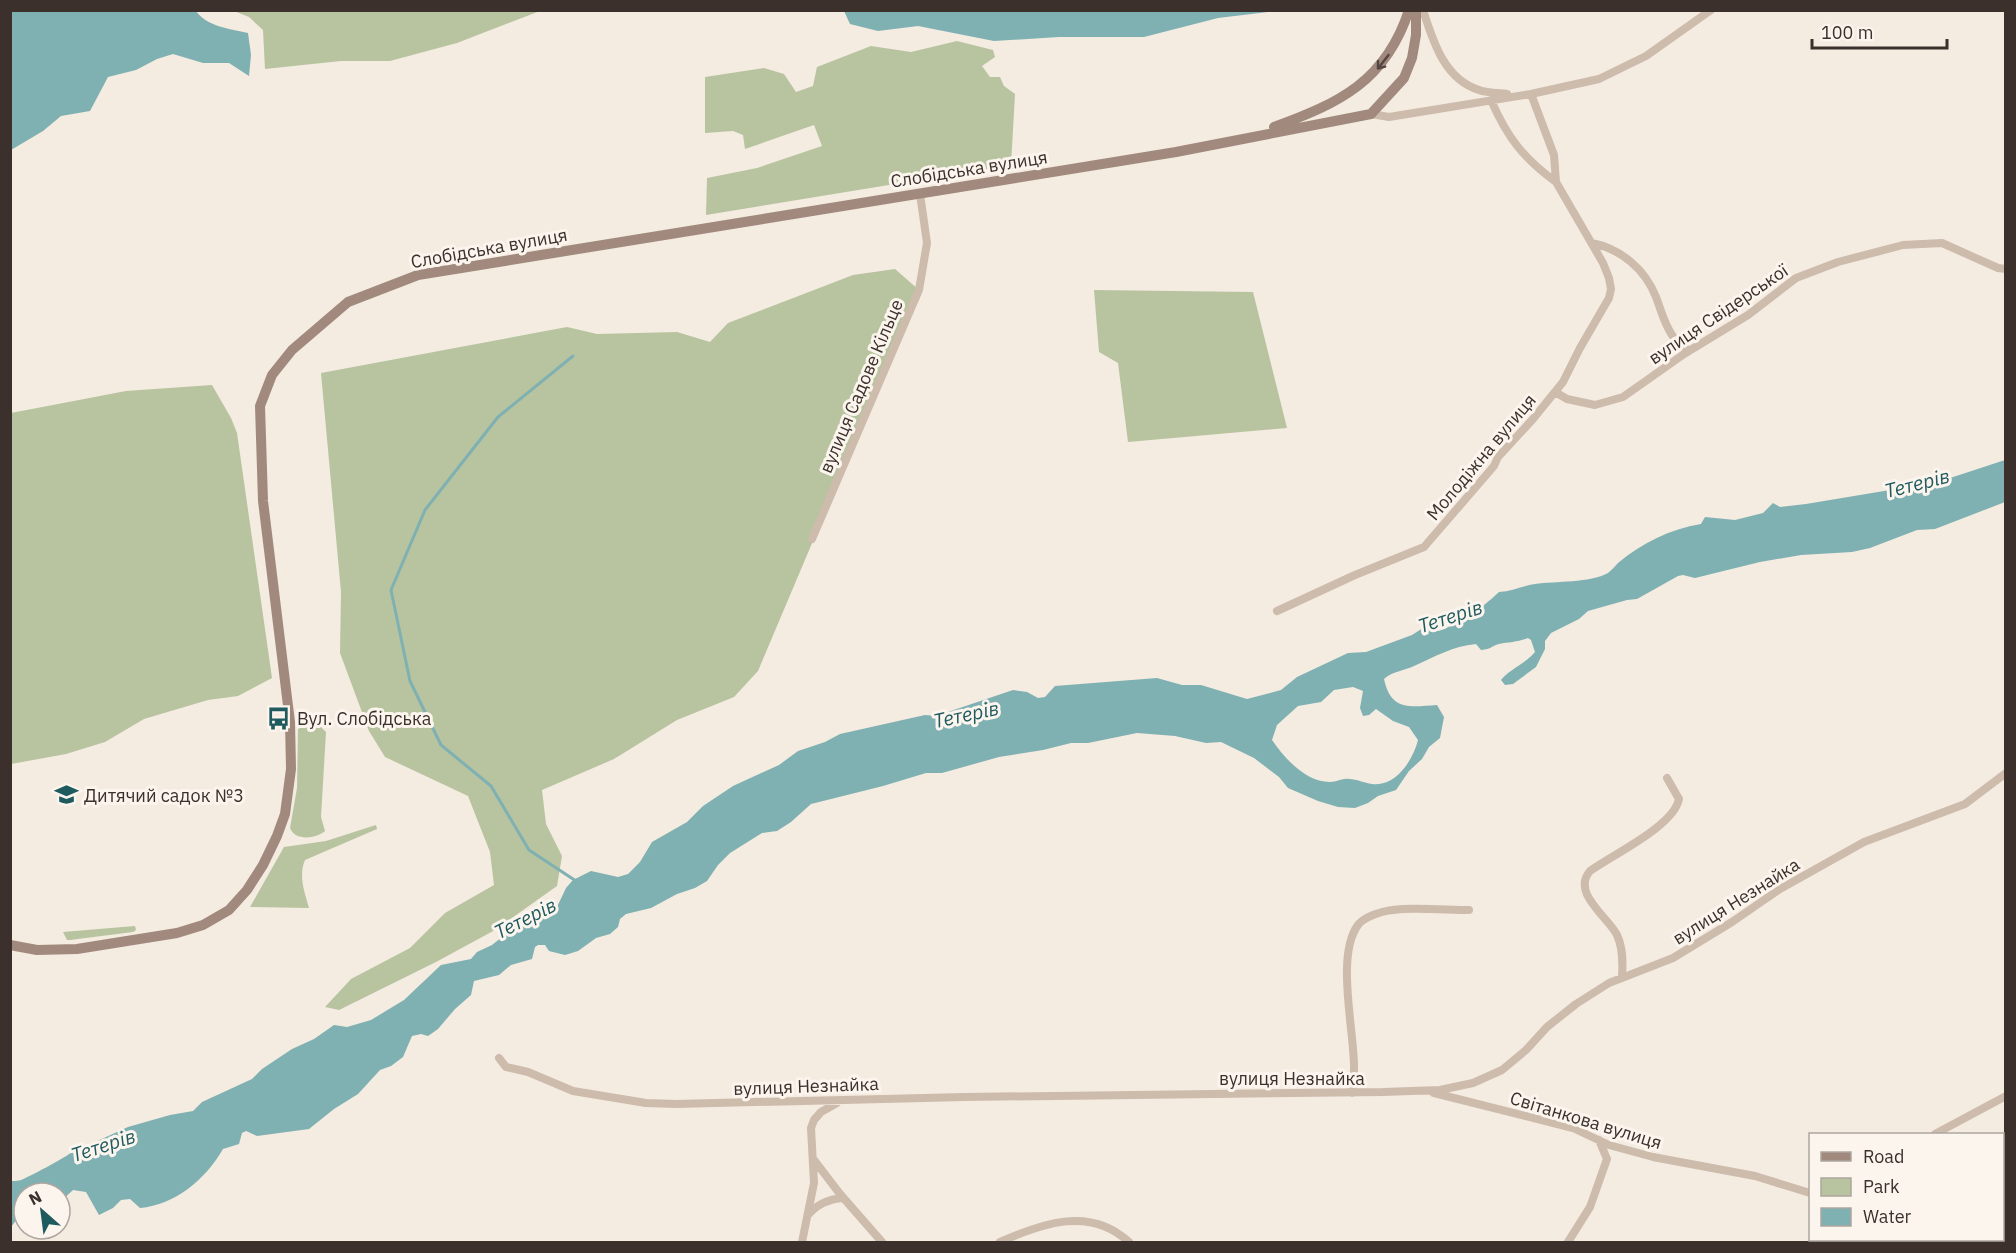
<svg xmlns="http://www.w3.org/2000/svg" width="2016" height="1253" viewBox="0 0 2016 1253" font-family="'IBM Plex Sans',sans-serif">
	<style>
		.green { fill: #b8c4a0 }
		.water { fill: #7fb0b2; fill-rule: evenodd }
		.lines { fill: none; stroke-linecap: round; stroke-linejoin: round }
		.stream { stroke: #7fb0b2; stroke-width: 3 }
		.street { stroke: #cdbbac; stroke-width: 8 }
		.secondary { stroke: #a18a7d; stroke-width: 10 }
		.oneway { stroke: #544640 }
		.labels { text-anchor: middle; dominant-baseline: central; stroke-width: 6; stroke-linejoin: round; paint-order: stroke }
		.street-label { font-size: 18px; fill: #3b302b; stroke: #fbf5ee }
		.poi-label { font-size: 18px; fill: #3b302b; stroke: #fbf5ee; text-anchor: start }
		.water-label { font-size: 20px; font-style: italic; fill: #1f5a5e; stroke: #fbf5ee }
	</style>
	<rect width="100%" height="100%" fill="#f4ebe1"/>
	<path class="green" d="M234,11L540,10V11L457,43L390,61H341L265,69L263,30L249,17Z
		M957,41L993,50L995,57L982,66L990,77H1000L1004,86L1015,94L1011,165L706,215L707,178L757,168L822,146L814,125L745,149L743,135L733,131L705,133V77L764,68L784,74L796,92L813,86L817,67L871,46L911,52Z
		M895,269L919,290L758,671L734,697L677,720L614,759L542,790L546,824L562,856L557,886L495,930L436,962L339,1010L325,1007L351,979L410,948L445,913L494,885L490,852L468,796L385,757L369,731L340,653L341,592L321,373L567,327L597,334L677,332L710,342L728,323L853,275Z
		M1094,290L1253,292L1287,428L1128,442L1118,363L1099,352Z
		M212,385L231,418L237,433L272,678L238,696L208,700L144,719L105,742L66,754L11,764V413L126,391Z
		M304,726L321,727L326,732L321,817L325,831C315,839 295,841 290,828L297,788L298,729Z
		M376,825L377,829L305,860C298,876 305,893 309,908L250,907L284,847L326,841Z
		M135,926L136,930L133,932L70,940H67L63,932Z"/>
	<path class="water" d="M10,11H196C206,26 230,29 248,33L251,55L249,76L229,63H203L173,54L157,59L136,70L108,77L90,111L61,116L43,131L11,150Z
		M844,11H1276L1218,18L1144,37H1059L994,41L918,26L878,31L850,24Z
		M2005,460V502L1935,529L1917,530L1870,548L1852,552L1801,555L1760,562L1695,578L1683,575L1678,576L1637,599L1627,600L1588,611L1579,619L1551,633L1545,641V649L1536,667L1513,684L1505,685L1501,680C1508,670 1525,664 1535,652L1531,640L1528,638C1518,642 1509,642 1499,644C1491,646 1492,649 1481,650L1476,644C1452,646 1435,657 1414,666C1403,671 1393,671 1384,679C1391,711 1409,707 1437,705L1444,717L1440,738L1429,747L1422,759L1409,771L1396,790L1378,796L1368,803L1355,808L1338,807L1318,801L1288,788L1279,777L1254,758L1221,742L1206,743L1175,736L1137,733L1088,743H1071L1043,750L999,757L942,773H926L883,786L811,804L791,822L777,831L762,833L730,853L718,865L707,881L695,888L677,894L651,908L626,914L620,919L618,927L610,934L596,938L578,951L565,955L549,951L545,945H538L535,947L532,959L511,965L499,975L474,981L471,995L455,1009L438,1029L428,1036L421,1034L412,1036L403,1057L391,1066L380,1070L358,1094L334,1109L309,1129L257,1136L246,1131L242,1133L239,1144L223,1149C206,1179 175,1205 140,1208L130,1199L121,1200L113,1208L99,1215L86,1192L73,1190L60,1202V1193H24V1210L11,1227V1181C11,1181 20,1181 21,1180C27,1178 66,1157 69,1154L128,1127L170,1115L193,1111L202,1102L252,1079L262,1069L292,1049L314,1039L334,1025L347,1027L371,1020L404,1000L441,965L471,959L477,952L492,945L516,926L525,922L534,912L548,915L557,907L566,888L573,880L591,871L618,877L628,874L640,862L652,842L687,822L703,806L733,786L779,765L798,751L825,742L840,734L925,715L936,716L1013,690L1027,692L1038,698L1045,697L1055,686L1157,678L1182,685H1201L1247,699L1281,690L1297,677L1348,653L1366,652L1412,635L1423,628H1432L1439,631C1462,622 1481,609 1499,592C1512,591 1522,586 1535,584C1556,581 1590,583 1608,573C1612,570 1615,566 1618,563C1642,543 1670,529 1701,524L1705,517L1735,520L1763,513L1773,503L1780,507L1806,504L1938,482ZM1353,687L1363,691L1360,708L1363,716L1369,715L1376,709L1393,721L1409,727L1418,740C1413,760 1396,787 1372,784C1364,783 1357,779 1349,779C1343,778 1337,782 1330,782C1306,782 1285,759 1272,740L1277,725L1298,706L1321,702L1334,690Z"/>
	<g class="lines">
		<path class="stream" d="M573,356L498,417L425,510L391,590L410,681L441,745L491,786L529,850L576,881"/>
		<path class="street" d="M1423,10C1433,41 1444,79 1479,90C1487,93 1498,93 1507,94
			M1491,100C1507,137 1523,158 1556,182L1554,155L1531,94
			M1371,114L1389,117L1531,94L1599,79L1646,56L1711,10
			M1592,243C1621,249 1645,269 1656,297C1661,310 1664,323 1672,335C1676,341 1683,346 1689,351
			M1555,392L1567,399L1595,405L1623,397L1684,354L1748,315L1796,278L1838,262L1903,245L1942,243L1998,268L2006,269
			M812,539L919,290L927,243L920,194
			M1277,611L1355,575L1424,547L1494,466L1498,457L1533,419L1563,382L1580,348L1609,298L1611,289L1609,278L1603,263L1556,182
			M1622,977C1623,962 1623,948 1617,935C1608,917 1571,893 1590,871C1612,855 1674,826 1679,799L1667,778
			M499,1058L506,1067L528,1072L573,1091L646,1103L676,1104L964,1097L1383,1092L1440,1090L1473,1083L1502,1070L1526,1050L1547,1027L1576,1004L1609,983L1673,958L1732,922L1780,889L1864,842L1965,804L2006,773
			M1352,1093C1353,1085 1354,1077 1354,1070C1355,1033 1335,956 1358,925C1362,919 1375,914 1382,912C1404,906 1445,910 1469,910
			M1434,1093L1573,1128L1609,1145L1653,1157L1755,1176L1810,1193
			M1935,1134L2006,1096
			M814,1160L840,1194L882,1242
			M808,1215C817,1204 829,1199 843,1198
			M2002,1232L2006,1230
			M1942,1240L1954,1242
			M802,1242L814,1183L811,1128L814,1120L821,1112L837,1103
			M1000,1242C1043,1223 1090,1206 1129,1242
			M1568,1242L1590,1207L1607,1159L1599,1140
			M1982,1242L1987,1240"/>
		<path class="secondary" d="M1274,127C1340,103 1386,81 1409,10
			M10,945L37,950L77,949L177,933L203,925L229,910L247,890L263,865L277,836L285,814L291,769L290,722L263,501L260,406L272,375L292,350L348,302L418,275L1176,152L1371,114L1404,78L1412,58L1416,35V10"/>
	</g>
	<defs><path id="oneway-shaft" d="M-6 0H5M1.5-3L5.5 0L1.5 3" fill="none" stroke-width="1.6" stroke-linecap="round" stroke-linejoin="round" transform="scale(1.5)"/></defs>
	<use class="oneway" href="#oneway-shaft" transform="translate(1383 62) rotate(128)"/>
	<defs>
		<symbol id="bus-bare" viewBox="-9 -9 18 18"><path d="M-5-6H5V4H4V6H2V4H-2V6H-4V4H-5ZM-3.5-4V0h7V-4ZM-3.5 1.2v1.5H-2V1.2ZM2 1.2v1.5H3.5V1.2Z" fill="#1f5a5e" stroke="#fbf5ee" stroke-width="2.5" paint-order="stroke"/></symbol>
		<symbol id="school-bare" viewBox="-9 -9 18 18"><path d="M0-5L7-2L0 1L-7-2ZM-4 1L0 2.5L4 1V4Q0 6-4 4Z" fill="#1f5a5e" stroke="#fbf5ee" stroke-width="2.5" paint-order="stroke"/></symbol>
	</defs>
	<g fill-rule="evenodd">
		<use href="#bus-bare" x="262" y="702" width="33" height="33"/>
		<use href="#school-bare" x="50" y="778" width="33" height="33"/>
	</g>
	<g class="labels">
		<g class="street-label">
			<text transform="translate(969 169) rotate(-9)">Слобідська вулиця</text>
			<text transform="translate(489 248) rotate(-10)">Слобідська вулиця</text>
			<text transform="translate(1718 314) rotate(-34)">вулиця Свідерської</text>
			<text transform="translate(861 386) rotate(-67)">вулиця Садове Кільце</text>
			<text transform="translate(1481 457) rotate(-50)">Молодіжна вулиця</text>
			<text transform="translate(1736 901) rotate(-32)">вулиця Незнайка</text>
			<text x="1292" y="1078">вулиця Незнайка</text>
			<text transform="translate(806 1086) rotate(-2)">вулиця Незнайка</text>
			<text transform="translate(1586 1120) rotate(17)">Світанкова вулиця</text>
		</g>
		<g class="poi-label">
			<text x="297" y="718">Вул. Слобідська</text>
			<text x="84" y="795">Дитячий садок №3</text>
		</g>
		<g class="water-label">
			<text transform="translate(1917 483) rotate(-14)">Тетерів</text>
			<text transform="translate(1450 616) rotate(-18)">Тетерів</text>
			<text transform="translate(966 714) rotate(-12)">Тетерів</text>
			<text transform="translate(525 918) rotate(-27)">Тетерів</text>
			<text transform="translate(103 1145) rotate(-18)">Тетерів</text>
		</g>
	</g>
	<rect width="2016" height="1253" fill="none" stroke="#3b302b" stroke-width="24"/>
	<rect x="1809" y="1133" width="195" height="108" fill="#fbf5ee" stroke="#aea6a0" stroke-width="1.5"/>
	<rect x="1821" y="1152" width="30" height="9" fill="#a18a7d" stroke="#aea6a0" stroke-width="1.5"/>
	<text x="1863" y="1163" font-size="18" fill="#3b302b">Road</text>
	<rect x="1821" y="1178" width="30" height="18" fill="#b8c4a0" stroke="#aea6a0" stroke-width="1.5"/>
	<text x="1863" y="1193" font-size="18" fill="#3b302b">Park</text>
	<rect x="1821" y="1208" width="30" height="18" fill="#7fb0b2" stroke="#aea6a0" stroke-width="1.5"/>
	<text x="1863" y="1223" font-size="18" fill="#3b302b">Water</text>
	<g transform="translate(42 1211) rotate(332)"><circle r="28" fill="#fbf5ee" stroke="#aea6a0" stroke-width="1.5"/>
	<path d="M0-4.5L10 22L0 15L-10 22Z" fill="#1f5a5e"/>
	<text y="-9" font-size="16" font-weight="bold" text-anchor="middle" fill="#3b302b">N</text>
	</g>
	<path d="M1812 39v9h135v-9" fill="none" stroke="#3b302b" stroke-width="3"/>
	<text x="1821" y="39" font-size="18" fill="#3b302b" stroke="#fbf5ee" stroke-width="4.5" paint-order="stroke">100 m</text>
</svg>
